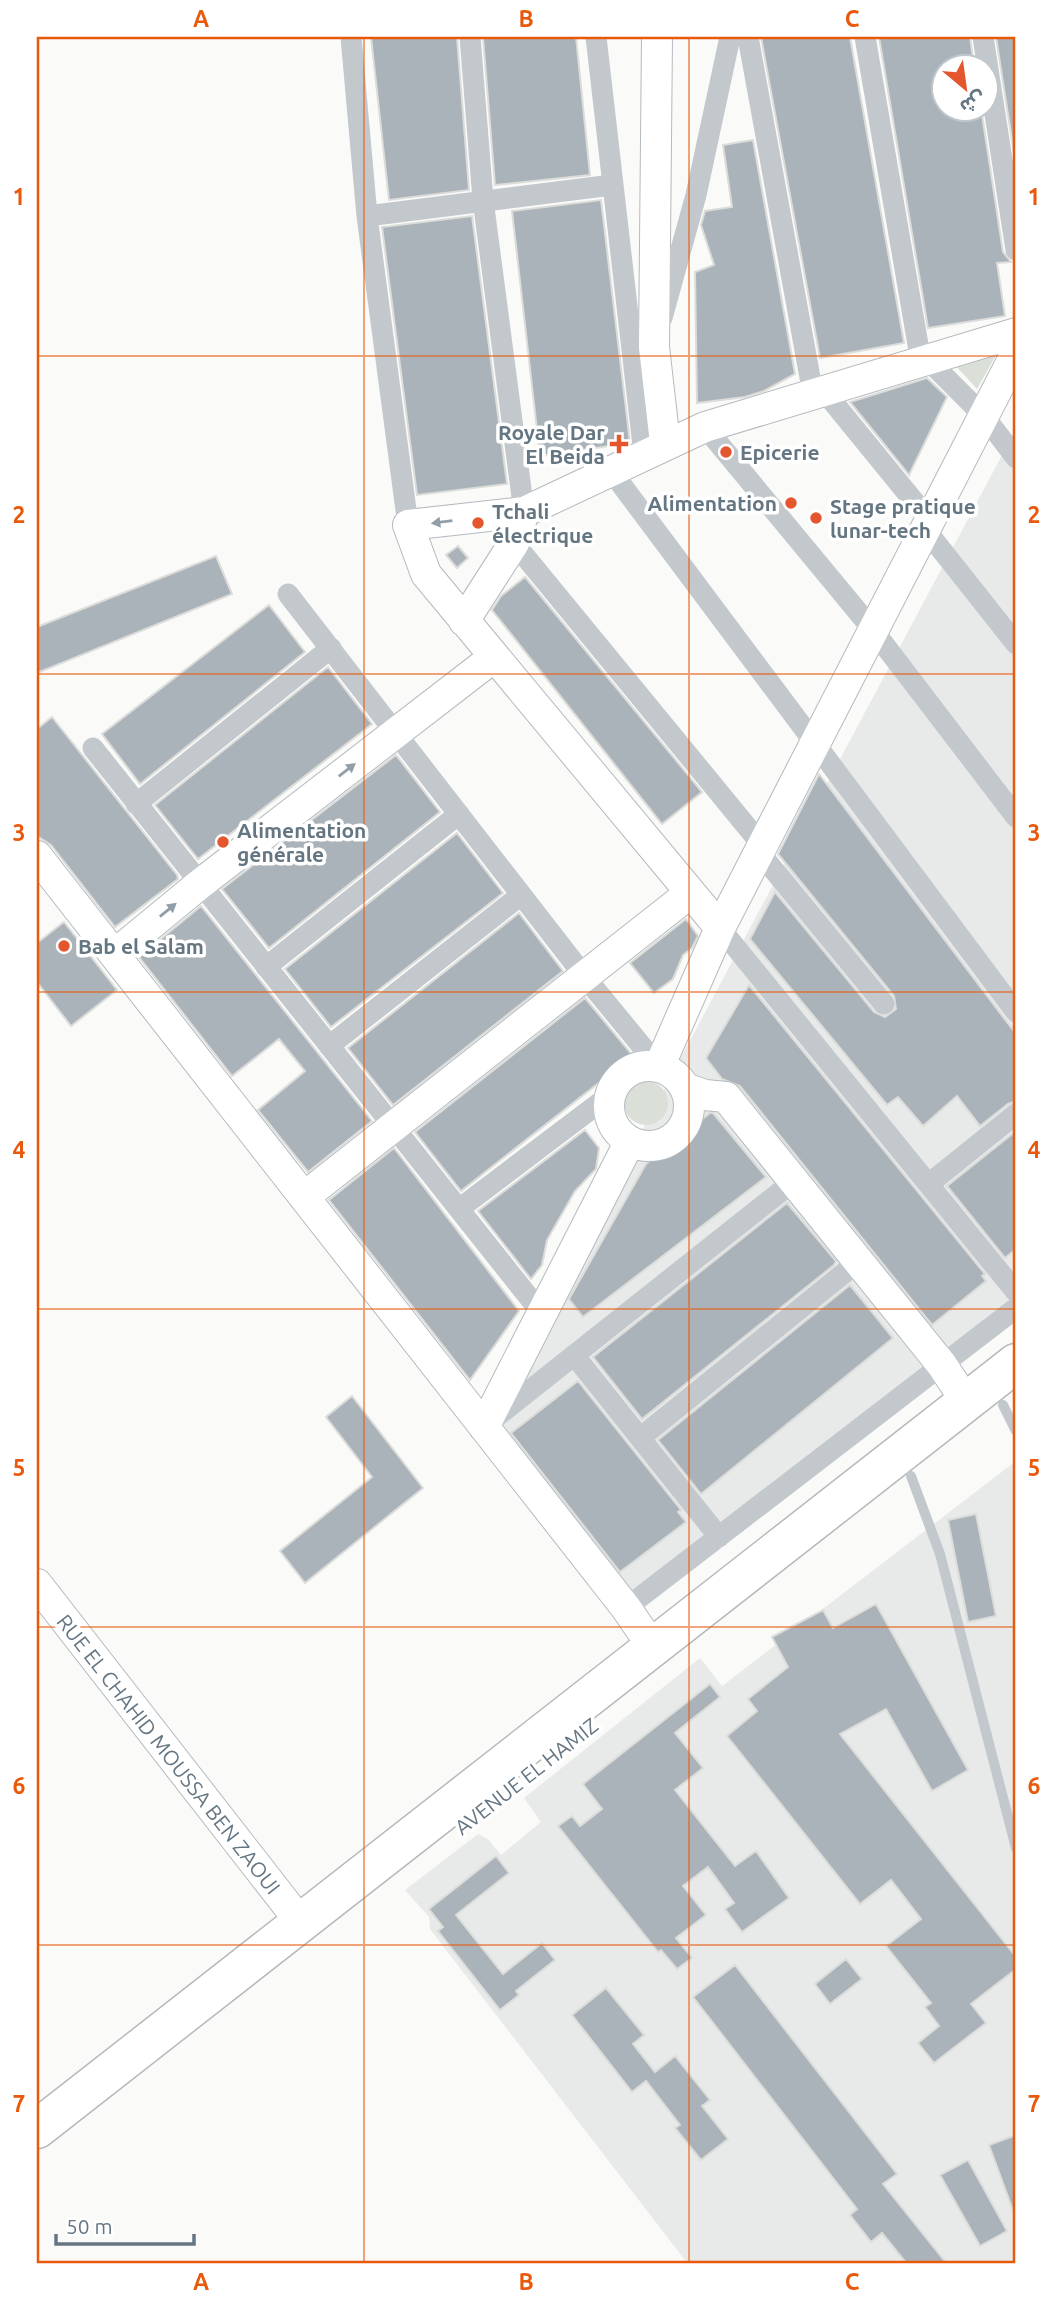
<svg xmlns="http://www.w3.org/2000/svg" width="1053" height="2301" viewBox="0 0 1053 2301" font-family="Ubuntu,'Noto Sans Arabic',sans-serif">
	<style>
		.built { fill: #e8e9e9 }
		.green { fill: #dadfd7 }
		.building { fill: #aab3b9; stroke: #dcdcda; stroke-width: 2 }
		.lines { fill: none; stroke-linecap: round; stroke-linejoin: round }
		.secondary-casing { stroke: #b3babf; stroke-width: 32 }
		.highway-casing { stroke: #b4b9bd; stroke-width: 41 }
		.lane { stroke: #c3c8cc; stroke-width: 10 }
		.street { stroke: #c3c8cc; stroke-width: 21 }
		.secondary { stroke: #fff; stroke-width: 30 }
		.highway { stroke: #fff; stroke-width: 38 }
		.oneway { fill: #939fa8 }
		.grid { fill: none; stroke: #e8590c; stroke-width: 2; stroke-opacity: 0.55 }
		.poi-dot { fill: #e4572e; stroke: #fff; stroke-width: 2.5 }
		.labels { text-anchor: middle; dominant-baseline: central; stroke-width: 7; stroke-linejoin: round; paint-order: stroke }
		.poi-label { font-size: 21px; font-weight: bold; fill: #657683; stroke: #fff; text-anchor: start }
		.street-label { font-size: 21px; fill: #657683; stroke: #fff }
		.neatline { fill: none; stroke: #e8590c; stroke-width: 2.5 }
		.grid-label { font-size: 23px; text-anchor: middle; font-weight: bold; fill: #e8590c }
	</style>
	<rect width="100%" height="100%" fill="#fafaf8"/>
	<path class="built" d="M1016,429V1296L626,1608L484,1427Z
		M1016,1461V2264H688L430,1929L429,1917L405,1890L478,1834L489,1840L501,1855L541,1822L524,1798L700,1658L722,1686Z"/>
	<path class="green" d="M996,355L977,389L952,362Z
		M624 1103a22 22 0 1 1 44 0a22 22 0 1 1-44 0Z"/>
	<path class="building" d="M371,37H457L469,190L389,200Z
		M483,37H576L590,175L495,185Z
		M761,37H850L904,343L820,358Z
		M879,37H970L974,66H944V108H981L1003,252L1011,262L997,263L1005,316L928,328Z
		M996,37H1016V166Z
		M753,140L795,374L764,391L745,397L697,403L695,272L714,265L701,225L705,211L732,207L723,145Z
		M601,200L630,443L540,456L512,211Z
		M472,216L507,484L417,495L382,227Z
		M927,378L947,397L909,475L850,402Z
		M458,546L468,558L457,568L446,555Z
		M216,556L232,594L37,673V627Z
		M525,577L702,792L662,824L492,610L501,596Z
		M269,605L305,652L140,784L102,734Z
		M328,667L372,724L198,859L155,805Z
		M52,717L177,875L178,879L115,927L51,845L37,836V729Z
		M396,755L440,812L269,948L222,889Z
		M819,774L1016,1034V1101L1008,1104L980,1126L957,1096L923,1126L898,1097L887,1105L750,939L775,892L874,1012L885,1017L896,1009L894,996L778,854Z
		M457,833L503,893L331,1027L285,969Z
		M201,906L372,1121L308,1172L258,1110L305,1071L279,1039L232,1076L139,957Z
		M519,913L563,971L393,1105L348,1048Z
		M686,919L698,936L692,948L683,955L673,979L654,993L630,963Z
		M64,922L117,990L71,1026L37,982V943Z
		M749,985L985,1274L982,1276L986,1281L932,1325L740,1086L722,1079L706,1058Z
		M585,998L633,1056L461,1191L415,1132Z
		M710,1113H713L766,1177L583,1317L569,1299L646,1164Z
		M585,1130L599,1148L596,1169L575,1191L547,1240L542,1265L531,1279L478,1211Z
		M1016,1131V1249L1005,1258L947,1186Z
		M394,1148L519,1311L470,1380L329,1200Z
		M787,1203L836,1261L834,1265L642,1419L593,1357Z
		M850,1285L893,1338L701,1494L658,1440Z
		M578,1381L681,1510L678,1512L686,1522L620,1572L511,1433Z
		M352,1396L423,1488L305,1583L280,1551L372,1477L326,1417Z
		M976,1514L996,1616L968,1622L948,1520Z
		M876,1604L968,1770L932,1791L886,1709L840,1734L1016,1957V1969L971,2004L986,2023L934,2063L918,2043L939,2026L925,2007L931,2003L886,1946L921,1919L891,1880L860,1904L727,1736L757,1711L748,1699L788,1667L772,1637L823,1610L833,1628Z
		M710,1684L720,1697L675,1733L703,1768L675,1790L735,1866L756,1851L789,1898L742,1932L725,1909L734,1903L708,1867L683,1886L706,1915L676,1938L692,1958L677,1969L661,1950L658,1952L558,1826L572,1816L580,1826L602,1809L583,1784Z
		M496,1856L509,1873L456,1915L503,1974L542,1943L555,1960L516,1991L519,1995L500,2010L438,1931L443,1927L429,1909Z
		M846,1959L862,1979L830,2004L815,1984Z
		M735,1965L897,2174L883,2184L947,2264H907L882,2233L871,2242L850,2215L857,2209L693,1997Z
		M606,1988L644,2035L633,2044L655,2072L675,2056L710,2100L702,2106L728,2139L701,2160L675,2128L680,2125L646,2081L632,2092L572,2015Z
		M1016,2135V2213H1014L989,2145Z
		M968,2160L1007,2231L980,2246L940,2175Z"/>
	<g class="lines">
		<defs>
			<path id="secondary" d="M657,37L654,347L665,443
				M464,621L514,543L524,512
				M37,856L626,1608L654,1649
				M720,928L426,574L408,525L524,512L705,427L1016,333
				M115,954L200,884L494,657
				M609 1106a40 40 0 1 1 80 0a40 40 0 1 1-80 0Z
				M659,1067L720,928L1016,353
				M685,1088L705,1095L726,1097L942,1365L967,1403
				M304,1197L689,894
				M484,1427L630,1141
				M37,1584L302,1924"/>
			<path id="highway" d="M37,2129L1016,1363"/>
		</defs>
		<use href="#secondary" class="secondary-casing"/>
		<use href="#highway" class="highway-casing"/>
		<path class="lane" d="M1003,1405L1016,1431
			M911,1476L940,1554L1016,1848"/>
		<path class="street" d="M351,37L367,216L408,525
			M470,37L483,200L524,512
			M596,37L644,454
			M748,37L813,394
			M865,37L921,362
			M983,37L1016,250
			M367,216L612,185
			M662,318L696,195L730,37
			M928,360L984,416L1016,458
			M824,391L930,521
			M705,427L873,630L1016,817
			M612,472L1016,1012
			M925,529L1016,644
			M514,543L762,845
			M288,594L585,977L659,1067
			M93,748L543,1315
			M136,804L331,648
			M759,852L884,1004
			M720,928L1016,1292
			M266,967L459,814
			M329,1046L521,895
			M930,1183L1016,1114
			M459,1209L611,1094
			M574,1355L719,1537
			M491,1421L794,1181
			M640,1438L859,1261
			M626,1608L1016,1308"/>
		<use href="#secondary" class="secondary"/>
		<use href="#highway" class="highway"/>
	</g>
	<defs><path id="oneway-solid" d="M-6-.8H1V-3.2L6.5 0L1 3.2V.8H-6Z" transform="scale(1.75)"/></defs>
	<g class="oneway">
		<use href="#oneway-solid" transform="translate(442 522) rotate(173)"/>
		<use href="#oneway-solid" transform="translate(347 770) rotate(-38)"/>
		<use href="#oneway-solid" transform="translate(168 910) rotate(-39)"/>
	</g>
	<path class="grid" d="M364,37V2264M689,37V2264M37,356H1016M37,674H1016M37,992H1016M37,1309H1016M37,1627H1016M37,1945H1016"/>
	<g class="poi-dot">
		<path d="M615.5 433.5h7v7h7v7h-7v7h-7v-7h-7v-7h7z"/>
		<circle cx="726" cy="452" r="7"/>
		<circle cx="791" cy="503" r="7"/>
		<circle cx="816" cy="518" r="7"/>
		<circle cx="478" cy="523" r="7"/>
		<circle cx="223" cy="842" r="7"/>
		<circle cx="64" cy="946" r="7"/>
	</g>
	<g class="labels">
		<g class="poi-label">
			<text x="605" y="432" text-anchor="end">Royale Dar<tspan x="605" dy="24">El Beida</tspan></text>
			<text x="740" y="452">Epicerie</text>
			<text x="777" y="503" text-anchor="end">Alimentation</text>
			<text x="830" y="506">Stage pratique<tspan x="830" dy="24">lunar-tech</tspan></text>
			<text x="492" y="511">Tchali<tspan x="492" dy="24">électrique</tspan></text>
			<text x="237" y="830">Alimentation<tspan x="237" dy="24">générale</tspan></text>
			<text x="78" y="946">Bab el Salam</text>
		</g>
		<g class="street-label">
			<text transform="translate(169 1754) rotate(52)">RUE EL CHAHID MOUSSA BEN ZAOUI</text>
			<text transform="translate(526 1776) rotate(-38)">AVENUE EL HAMIZ</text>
		</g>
	</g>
	<rect width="1053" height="2301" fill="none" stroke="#ffffff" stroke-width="77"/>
	<g transform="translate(965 88) rotate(151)"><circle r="33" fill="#ffffff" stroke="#c1c8cd" stroke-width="2"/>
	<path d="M0-5L12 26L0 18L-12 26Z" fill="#e4572e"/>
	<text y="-10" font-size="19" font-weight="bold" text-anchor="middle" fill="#657683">ش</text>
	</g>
	<path d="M56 2234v10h138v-10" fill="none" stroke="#657683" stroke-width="3.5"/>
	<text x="66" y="2234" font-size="21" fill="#657683" stroke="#ffffff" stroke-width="5" paint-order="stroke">50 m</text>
	<rect x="38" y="38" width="976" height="2224" class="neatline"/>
	<g class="grid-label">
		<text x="201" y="27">A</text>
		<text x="526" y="27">B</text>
		<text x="852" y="27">C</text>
		<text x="19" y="205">1</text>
		<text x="1034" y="205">1</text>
		<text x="19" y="523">2</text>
		<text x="1034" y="523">2</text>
		<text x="19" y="841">3</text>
		<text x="1034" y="841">3</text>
		<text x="19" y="1158">4</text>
		<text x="1034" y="1158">4</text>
		<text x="19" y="1476">5</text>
		<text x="1034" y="1476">5</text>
		<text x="19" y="1794">6</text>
		<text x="1034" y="1794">6</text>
		<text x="19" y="2112">7</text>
		<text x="1034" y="2112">7</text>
		<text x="201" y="2290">A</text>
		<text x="526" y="2290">B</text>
		<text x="852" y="2290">C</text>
	</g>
</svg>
